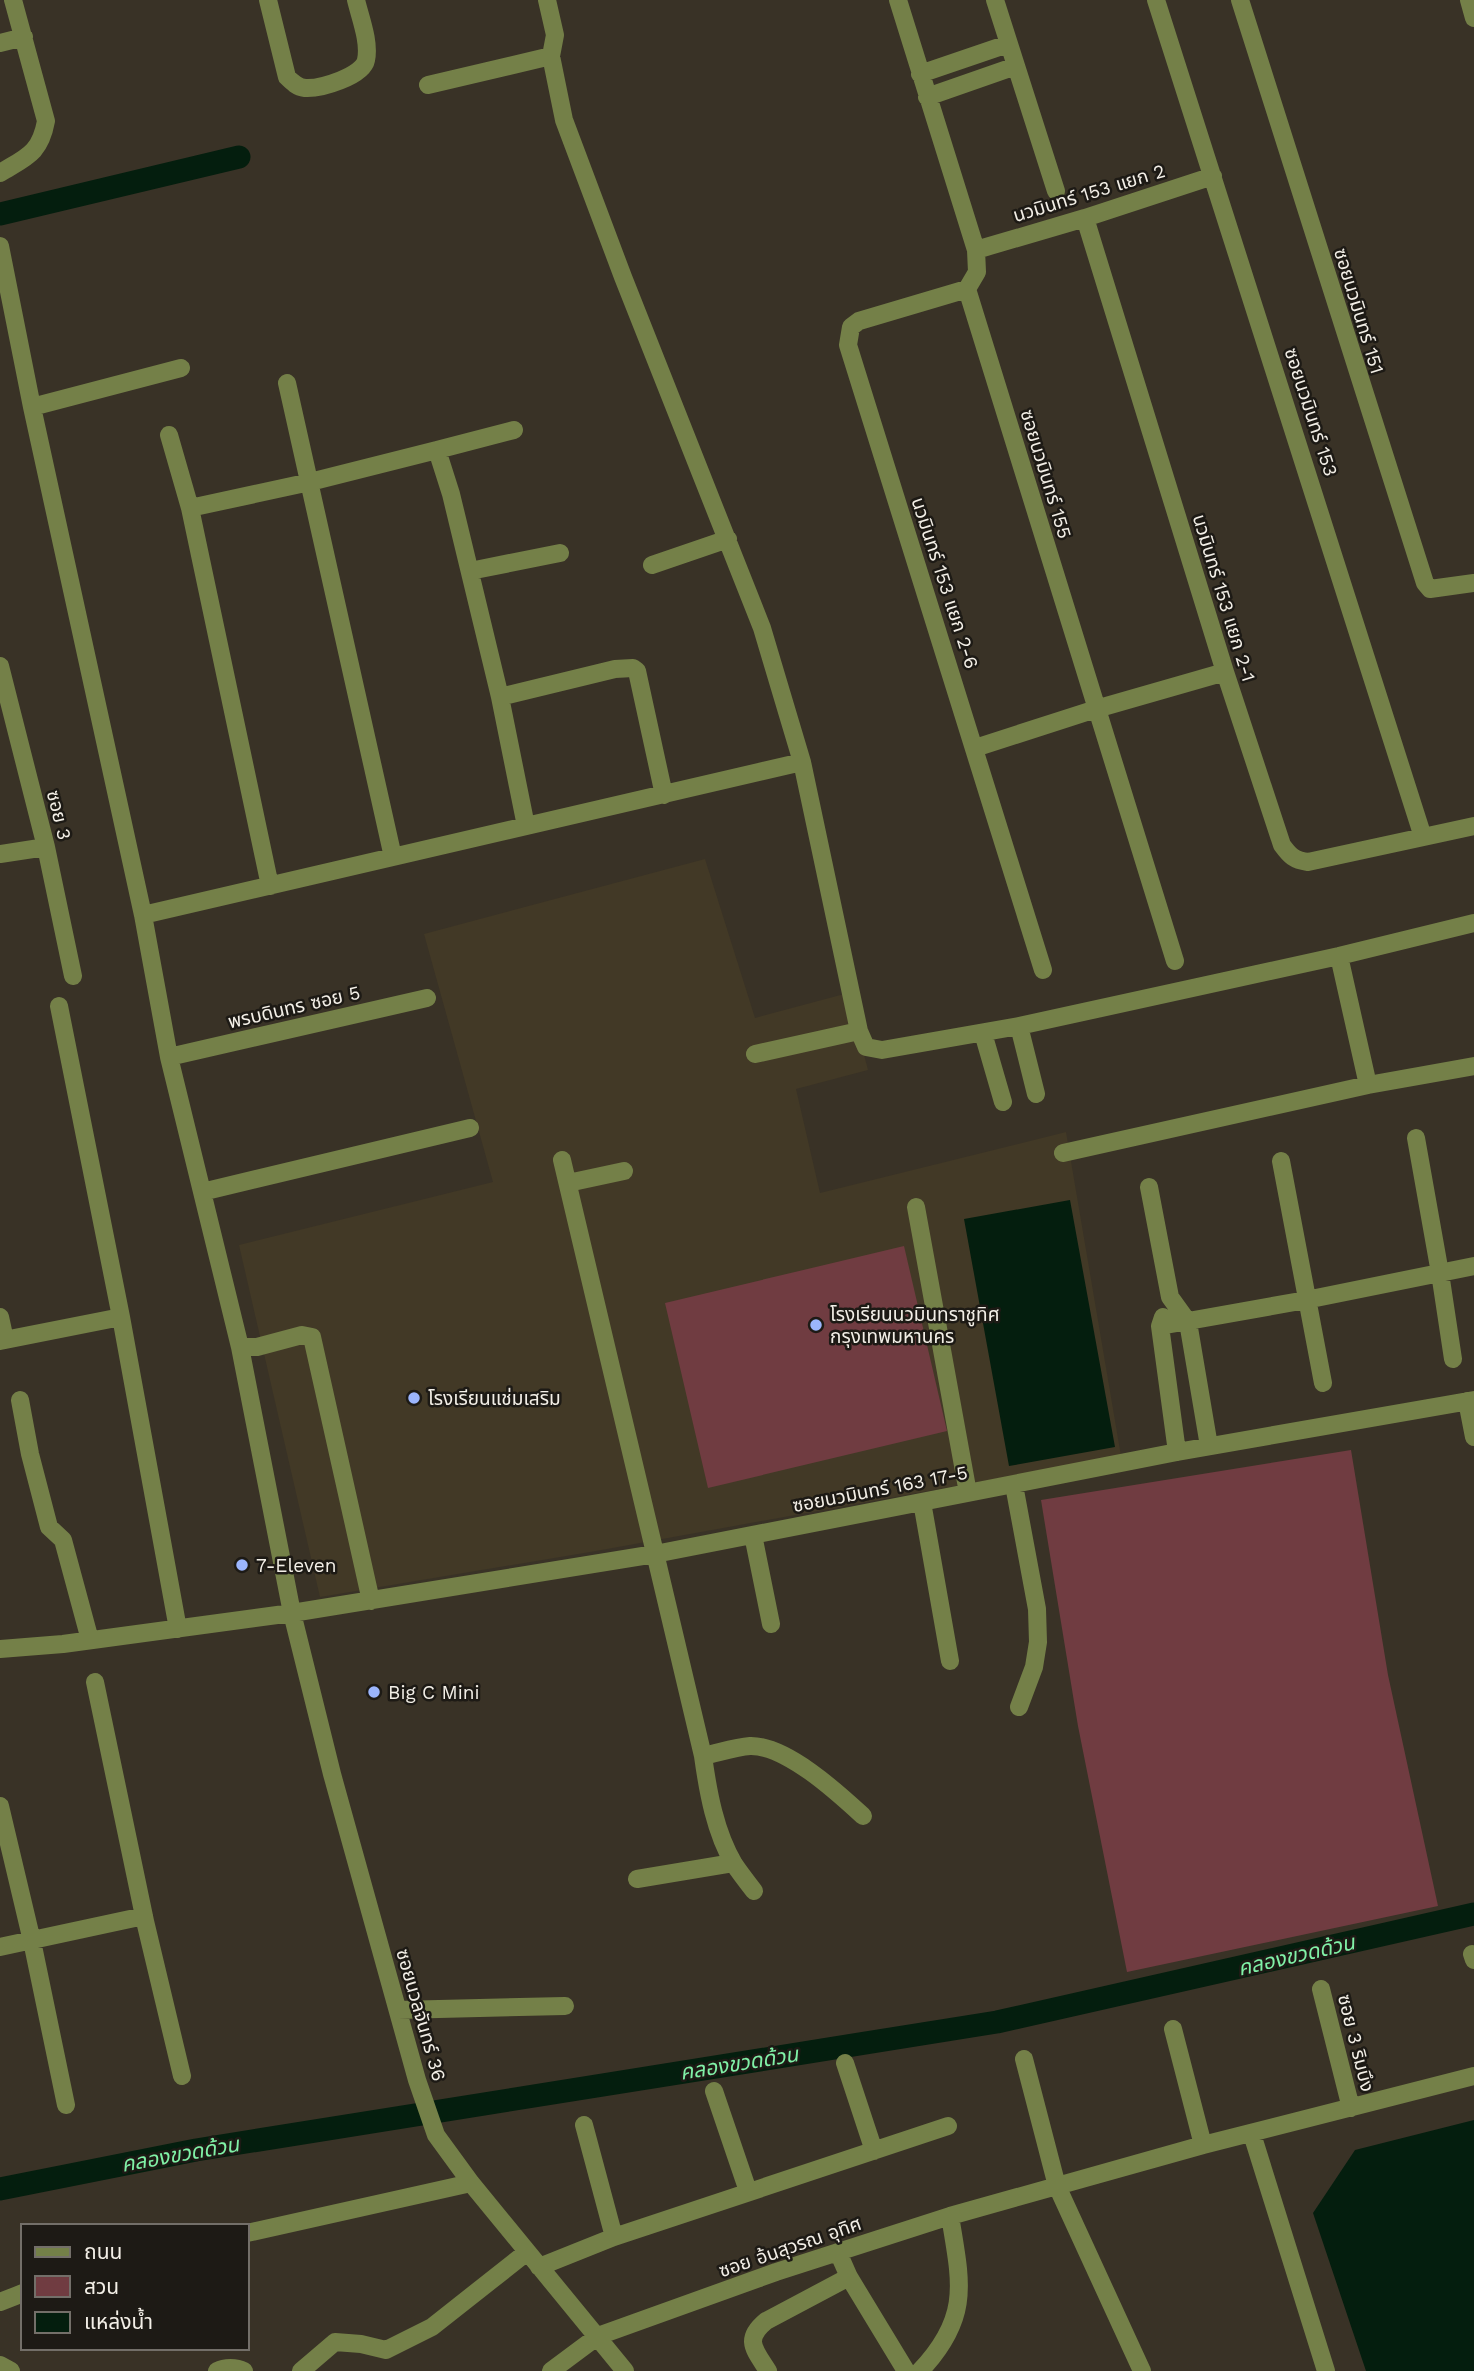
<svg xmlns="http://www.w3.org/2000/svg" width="1474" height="2371" viewBox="0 0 1474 2371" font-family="'Work Sans','Noto Sans Thai',sans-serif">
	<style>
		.built { fill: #423926 }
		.green { fill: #703c41 }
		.water { fill: #041e0e }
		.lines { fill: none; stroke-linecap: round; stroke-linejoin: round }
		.canal { stroke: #041e0e; stroke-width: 23 }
		.minor { stroke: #748048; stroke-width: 18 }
		.poi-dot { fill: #9bb5fd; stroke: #1d1a15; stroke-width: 2.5 }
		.labels { text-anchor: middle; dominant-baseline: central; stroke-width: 5; stroke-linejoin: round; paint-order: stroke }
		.street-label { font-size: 19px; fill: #f3efe7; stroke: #1d1a15 }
		.poi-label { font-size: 19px; fill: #f3efe7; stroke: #1d1a15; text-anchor: start }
		.water-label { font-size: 21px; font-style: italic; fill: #80f1a7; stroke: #1d1a15 }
	</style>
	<rect width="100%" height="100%" fill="#393226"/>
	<path class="built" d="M705,859L755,1018L848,993L868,1070L796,1089L820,1193L1066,1132L1121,1456L596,1551L320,1597L239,1245L493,1182L424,934Z"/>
	<path class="green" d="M904,1246L947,1431L708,1488L665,1303Z
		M1351,1450L1388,1675L1438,1906L1127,1972L1078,1726L1041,1500Z"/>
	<path class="water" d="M1070,1200L1115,1447L1009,1466L964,1219Z
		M1474,2120V2371H1366L1313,2213L1355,2150Z"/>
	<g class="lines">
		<path class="canal" d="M0,214L239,157
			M0,2189L196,2150L997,2022L1474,1914"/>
		<path class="minor" d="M268,0L287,77C292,82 297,87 305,88C321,89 363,76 366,60C370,42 360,17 356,0
			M547,0L555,35L551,56L564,120L623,277L762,628L802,762L859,1031L866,1047L882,1050L1019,1026L1339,956L1474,923
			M898,0L976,250L977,272L967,289L1175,961
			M995,0L1056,191
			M1156,0L1423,837
			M1240,0L1425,583L1430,589L1474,583
			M1469,0L1474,18
			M0,43L24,37
			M920,74L1008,44
			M428,85L551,56
			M927,97L1016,66
			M0,173C26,157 40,154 46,121L13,0
			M1085,218L1225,672L1282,845C1290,856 1294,860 1308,862L1474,826
			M0,246L32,407L143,915L169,1057L240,1347L292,1613L332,1774L417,2080L436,2135L471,2183L625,2371
			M976,250L1085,218L1213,176
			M967,289L859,321L851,327L848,345L1043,970
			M287,383L393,857
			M32,407L181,368
			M514,430L437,450L451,494L500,697L526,826
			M169,435L190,508L270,886
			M190,508L310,482L437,450
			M652,565L728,539
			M470,571L560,553
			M0,666L46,847L73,976
			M500,697L615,669L633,668L637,671L664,795
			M975,748L1096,709L1225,672
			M0,854L46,847
			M143,915L802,762
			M1339,956L1368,1085
			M59,1006L121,1317L178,1629
			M1019,1026L1036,1094
			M983,1033L1003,1102
			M755,1054L859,1031
			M169,1057L427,998
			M1416,1138L1440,1273L1453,1359
			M1063,1153L1368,1085L1474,1066
			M562,1160L703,1756C708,1792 715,1832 734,1864C740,1873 747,1882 754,1891
			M1281,1161L1323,1383
			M568,1183L624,1171
			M1149,1187L1170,1297L1188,1322L1209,1446
			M202,1192L470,1128
			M916,1207L968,1493
			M0,1317L5,1340
			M1163,1317L1160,1326L1177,1452
			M1160,1326L1306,1300L1474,1266
			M0,1341L121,1317
			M240,1347H257L302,1335L312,1337L371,1601
			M20,1400L30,1454L49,1527L63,1540L90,1640
			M1467,1401L1474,1437
			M1014,1485L1037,1609L1038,1642L1034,1667L1019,1707
			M922,1502L950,1661
			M753,1535L771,1624
			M0,1649L63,1644L292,1613L655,1554L1177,1452L1474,1400
			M95,1682L145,1921L182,2076
			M703,1756C718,1753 735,1747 750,1746C786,1745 838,1793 863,1816
			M0,1806L32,1941L66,2105
			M637,1879L733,1863
			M0,1947L144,1916
			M1472,1954L1474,1960
			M1321,1989L1351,2108
			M398,2010L565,2006
			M1173,2029L1203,2145
			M1024,2059L1057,2186L1142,2371
			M845,2063L874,2151
			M714,2091L748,2191
			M584,2125L614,2237
			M1252,2134L1326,2371
			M247,2233L471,2183
			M838,2252L849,2277L906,2371
			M539,2267L614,2237L948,2126
			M0,2302L23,2293
			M0,2365L11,2371
			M217,2371C225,2367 236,2367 244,2371
			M301,2371L335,2342L361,2344L386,2350L432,2327L527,2252
			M551,2371L598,2336L776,2272L950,2216L1203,2145L1474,2076
			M768,2371C755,2350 743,2340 766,2321L849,2277
			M920,2371C971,2317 961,2283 950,2216"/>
	</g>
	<g class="poi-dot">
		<circle cx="816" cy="1325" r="7"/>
		<circle cx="414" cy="1398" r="7"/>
		<circle cx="242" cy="1565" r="7"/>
		<circle cx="374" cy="1692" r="7"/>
	</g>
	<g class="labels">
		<g class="street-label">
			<text transform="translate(1089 193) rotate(-17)">นวมินทร์ 153 แยก 2</text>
			<text transform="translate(1359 311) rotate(73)">ซอยนวมินทร์ 151</text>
			<text transform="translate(1311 412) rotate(72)">ซอยนวมินทร์ 153</text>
			<text transform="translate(1046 474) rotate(73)">ซอยนวมินทร์ 155</text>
			<text transform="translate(945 583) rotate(72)">นวมินทร์ 153 แยก 2-6</text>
			<text transform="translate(1224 598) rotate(73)">นวมินทร์ 153 แยก 2-1</text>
			<text transform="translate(59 815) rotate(76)">ซอย 3</text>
			<text transform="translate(294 1007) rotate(-13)">พรบดินทร ซอย 5</text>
			<text transform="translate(880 1489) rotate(-11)">ซอยนวมินทร์ 163 17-5</text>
			<text transform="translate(421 2015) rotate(74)">ซอยนวลจันทร์ 36</text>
			<text transform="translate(1356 2043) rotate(76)">ซอย 3 ริมบึง</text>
			<text transform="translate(790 2247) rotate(-19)">ซอย อ้นสุวรณ อุทิศ</text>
		</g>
		<g class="poi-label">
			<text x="830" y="1314">โรงเรียนนวมินทราชูทิศ<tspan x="830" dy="22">กรุงเทพมหานคร</tspan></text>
			<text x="428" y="1398">โรงเรียนแช่มเสริม</text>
			<text x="256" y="1565">7-Eleven</text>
			<text x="388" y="1692">Big C Mini</text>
		</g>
		<g class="water-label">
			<text transform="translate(1296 1955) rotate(-13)">คลองขวดด้วน</text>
			<text transform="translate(739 2063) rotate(-9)">คลองขวดด้วน</text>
			<text transform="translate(180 2154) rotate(-10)">คลองขวดด้วน</text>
		</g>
	</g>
	<rect x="21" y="2224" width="228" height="126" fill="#1d1a15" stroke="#736f69" stroke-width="2"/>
	<rect x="35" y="2247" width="35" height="10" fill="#748048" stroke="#736f69" stroke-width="2"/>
	<text x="84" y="2259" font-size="21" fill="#f3efe7">ถนน</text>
	<rect x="35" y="2276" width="35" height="21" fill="#703c41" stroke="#736f69" stroke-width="2"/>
	<text x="84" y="2294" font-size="21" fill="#f3efe7">สวน</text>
	<rect x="35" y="2312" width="35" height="21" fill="#041e0e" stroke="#736f69" stroke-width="2"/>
	<text x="84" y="2329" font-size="21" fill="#f3efe7">แหล่งน้ำ</text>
</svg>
